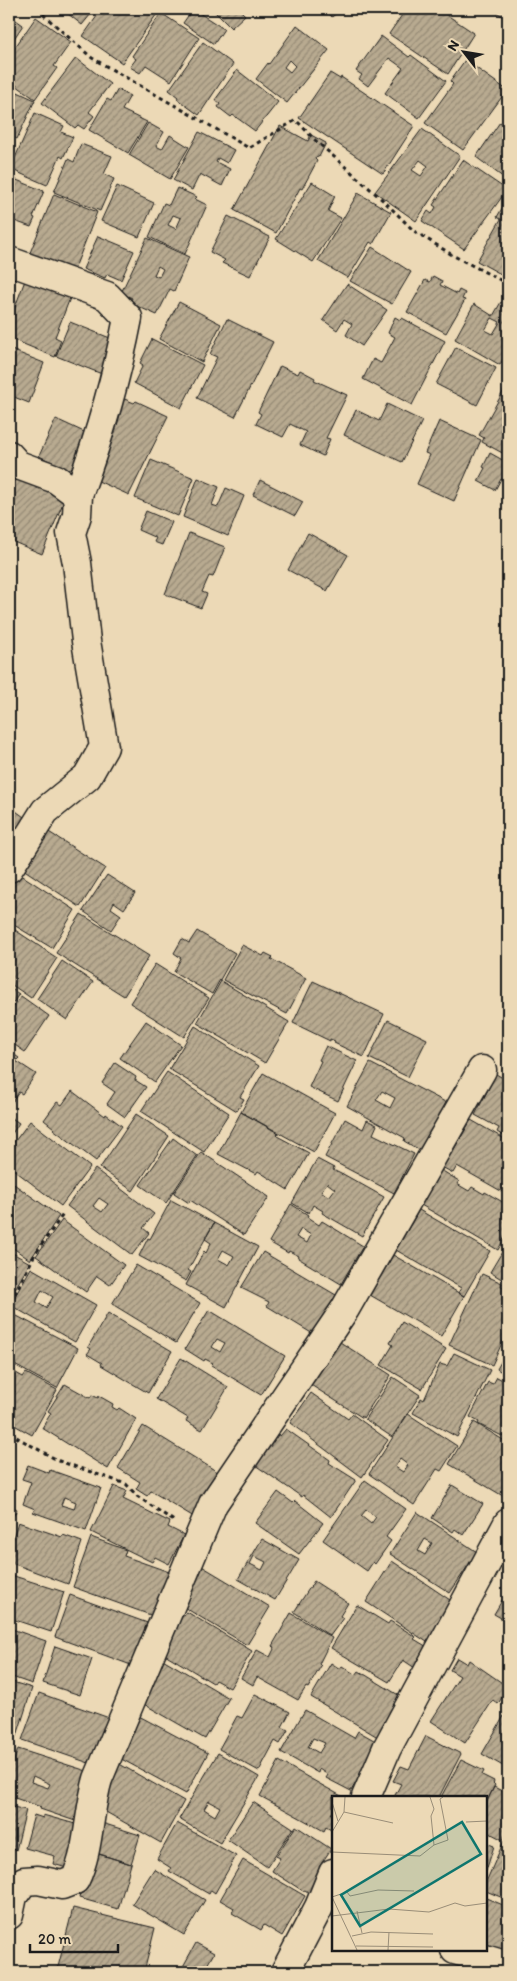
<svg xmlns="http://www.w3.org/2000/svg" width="517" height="1981" viewBox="0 0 517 1981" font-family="Itim,sans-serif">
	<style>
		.building { fill: url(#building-hatch); stroke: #1c1c1c; fill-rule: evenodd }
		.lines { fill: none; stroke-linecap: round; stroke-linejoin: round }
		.minor-casing { stroke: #1c1c1c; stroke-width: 31 }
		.path { stroke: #1c1c1c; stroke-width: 3; stroke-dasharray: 4 4; stroke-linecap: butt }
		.minor { stroke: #ecd9b6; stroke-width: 28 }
		.inset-road { fill: none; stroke: #998d78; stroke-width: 1 }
		.view { fill: #0f766e; fill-opacity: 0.15; stroke: #0f766e; stroke-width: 2.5 }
		.inset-edge { fill: none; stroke: #1c1c1c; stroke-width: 2.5 }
	</style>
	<defs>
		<pattern id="building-hatch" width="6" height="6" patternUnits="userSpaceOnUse" patternTransform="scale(1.25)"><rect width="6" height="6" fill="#b8aa90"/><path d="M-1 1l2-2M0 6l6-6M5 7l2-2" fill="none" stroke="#958a75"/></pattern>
	</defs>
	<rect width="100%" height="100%" fill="#ecd9b6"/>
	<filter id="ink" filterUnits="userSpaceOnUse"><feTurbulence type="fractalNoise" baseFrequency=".02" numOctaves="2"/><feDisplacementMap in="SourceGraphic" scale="10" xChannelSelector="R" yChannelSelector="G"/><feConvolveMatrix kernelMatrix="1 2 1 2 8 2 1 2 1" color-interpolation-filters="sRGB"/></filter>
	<g filter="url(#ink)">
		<path class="building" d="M62,9H95L82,25Z
			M102,9H156L159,11L122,63L83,36Z
			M193,9L224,29L214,44L183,23Z
			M212,9H239L245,15L231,28Z
			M325,9H341L332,17Z
			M406,9H438L474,33L448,74L389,34Z
			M502,9H508V21L498,13Z
			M161,13L199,38L171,81L146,65L140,73L130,67L136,59L132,56Z
			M9,15L23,25L9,46Z
			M36,17L71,42L54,66L57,68L35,99L9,80V56Z
			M297,25L329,50L287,103L256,79L268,63L269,64ZM289,60L295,66L290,72L284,67Z
			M381,36L409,57L411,55L446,81L419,118L385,93L403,68L389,58L368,86L359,79L362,75L356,71Z
			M203,42L233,64L199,115L177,99L178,97L169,90Z
			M76,58L110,84L89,112L94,116L84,129L78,125L75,128L42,103Z
			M465,60L507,90L463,150L425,123L453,84L450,81Z
			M237,70L278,102L255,131L233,115L231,117L218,107L220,104L215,100Z
			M330,73L340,79L341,77L414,126L383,174L299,118Z
			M9,88L35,100L17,139L9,135Z
			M118,89L130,96L122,110L147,122L128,153L89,130L107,99L111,101Z
			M35,113L64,126L61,132L73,137L63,158L60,156L47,185L10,169Z
			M500,122L508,127V181L476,157Z
			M148,123L164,132L156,146L162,149L170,135L189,147L170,179L129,155Z
			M280,126L308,141L311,135L326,143L319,157L317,156L315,159L317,161L302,189L300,188L276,233L234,210Z
			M422,129L460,156L416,221L375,192ZM420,160L428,166L421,176L412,170Z
			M199,132L234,150L227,163L218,158L216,162L230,169L222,186L200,174L192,190L173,180Z
			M81,144L112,156L104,174L114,179L100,211L54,192L68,159L74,162Z
			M463,160L507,190L464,249L422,221L428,211L432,214L436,207L433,205Z
			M9,177L44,191L33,217L35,218L31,227L9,219Z
			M312,182L335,196L328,211L341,218L313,262L276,239Z
			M117,186L154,203L139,237L101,221Z
			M177,188L197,197L195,199L207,205L185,254L149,237L164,203L169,205ZM173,215L181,218L176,229L168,225Z
			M358,193L391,212L373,244L370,242L348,278L318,261Z
			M54,194L97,212L71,278L27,260Z
			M508,198V278L477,261L501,219L497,217Z
			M228,216L270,237L250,276L222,263L225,260L210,252Z
			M98,236L134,251L121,280L107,274L105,278L83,269Z
			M147,238L189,257L174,291L170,289L157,315L130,303L132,298L121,293ZM158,266L163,269L159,277L154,275Z
			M372,247L411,272L392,304L350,281Z
			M27,275L50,290L70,298L55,337L61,340L55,357L9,338V323Z
			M433,276L442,281L440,285L457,294L459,290L465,293L462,299L465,300L446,333L407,312L425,280L430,282Z
			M347,284L387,310L362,346L346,335L352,324L344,319L337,330L323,320Z
			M179,302L221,324L202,362L159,339Z
			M501,302L508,306V315L504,322L508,325V351L500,365L455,339L474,304L493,316ZM492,318L500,322L493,334L485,330Z
			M395,317L400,320L402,318L445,341L412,405L363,379L373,359L381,363L395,337L388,333Z
			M227,319L273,342L235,417L197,398L217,357L210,354Z
			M70,322L115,340L102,374L56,356Z
			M152,339L203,365L181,408L134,383L143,365L140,363Z
			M456,347L496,368L477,405L436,384Z
			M9,349L44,363L29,403L9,395Z
			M280,366L298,374L300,370L315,378L314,380L347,395L326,438L330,439L323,456L300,445L306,432L290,424L283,437L256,424L261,414L258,412Z
			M508,383V456L482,442L484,438L479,435Z
			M120,397L134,403L136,401L168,416L129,495L87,476Z
			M387,404L422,421L402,462L344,435L356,410L379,421Z
			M56,419L97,438L80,475L39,456Z
			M439,421L481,440L454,501L417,484L430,455L425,453Z
			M490,453L508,463V483L501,479L495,490L478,481L485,468L483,467Z
			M151,460L194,478L178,516L135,498Z
			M9,469L67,493L42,554L9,540Z
			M198,478L219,487L212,505L218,507L226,488L244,496L228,536L183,517Z
			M260,480L303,502L295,516L253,495Z
			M146,511L172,522L162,545L154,542L156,538L138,530Z
			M189,533L225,547L213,577L209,576L202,592L207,594L201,608L165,594Z
			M308,533L348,555L327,591L288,570Z
			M9,806L35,825L9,858Z
			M41,827L105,868L80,907L17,865Z
			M12,869L75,910L52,948L9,922V874Z
			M107,875L135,893L124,909L114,902L111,908L121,915L111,930L83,911Z
			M81,914L149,956L124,996L56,953Z
			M9,926L57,958L31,998L9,983Z
			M197,931L235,953L212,994L174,972L181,958L174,953L182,939L189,943Z
			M242,945L263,956L265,953L273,957L271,959L306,978L287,1014L223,980Z
			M62,961L93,982L67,1020L37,999Z
			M155,964L209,998L184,1037L130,1003Z
			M221,981L289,1022L265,1063L197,1023Z
			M313,981L384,1014L364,1057L334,1043L335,1041L330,1039V1041L293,1023Z
			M9,987L19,994L9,1009Z
			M21,996L49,1016L25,1052L9,1041V1014Z
			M388,1020L427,1039L408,1077L369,1058Z
			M146,1021L181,1045L155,1082L120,1058Z
			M195,1026L259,1066L240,1097L244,1099L237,1111L169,1069Z
			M326,1046L357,1061L338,1101L309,1087L321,1061L319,1060Z
			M9,1051L19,1058L16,1061L36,1074L22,1094L19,1092L10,1105Z
			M115,1063L136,1077L135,1080L146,1087L125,1117L107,1104L115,1092L102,1083Z
			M370,1063L451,1105L423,1152L404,1141L405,1138L347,1106ZM382,1091L395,1098L390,1108L376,1100Z
			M167,1072L229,1113L204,1152L141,1111Z
			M263,1073L335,1113L314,1152L241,1112Z
			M496,1074L508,1081L507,1138L497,1132L499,1128L475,1115Z
			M72,1091L105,1116L106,1114L122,1126L96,1161L53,1129L54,1128L44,1120L57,1102L62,1105Z
			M241,1112L278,1133L277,1136L309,1153L288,1190L258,1171L256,1174L218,1154Z
			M136,1114L169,1136L133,1191L100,1168Z
			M9,1116L19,1123L9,1138Z
			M345,1119L363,1129L367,1120L377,1125L373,1134L414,1154L394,1193L325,1157Z
			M471,1120L508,1141V1195L457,1166L453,1173L438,1165L448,1148L453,1151Z
			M30,1121L90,1167L61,1206L9,1166V1149Z
			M173,1138L197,1156L166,1203L140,1185Z
			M201,1152L269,1197L244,1235L190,1200L189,1203L174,1193Z
			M317,1159L334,1168L333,1170L343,1175V1174L384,1197L362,1236L322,1213L323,1211L313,1205L309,1213L292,1203ZM327,1183L335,1189L329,1197L321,1191Z
			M95,1169L154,1214L143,1228L149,1233L132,1255L67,1206ZM99,1198L108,1204L102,1212L93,1206Z
			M441,1170L459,1181L457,1184L469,1191L472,1187L484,1194L485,1192L508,1205V1231L498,1250L421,1205Z
			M11,1182L59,1216L30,1260L9,1245V1185Z
			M171,1200L214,1223L188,1270L191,1272L186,1281L139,1256L148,1238L150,1239Z
			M291,1204L308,1215L307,1217L319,1225L322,1221L363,1246L341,1284L298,1258L299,1256L289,1251L288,1253L269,1242ZM301,1229L311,1235L307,1243L296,1237Z
			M419,1210L490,1251L464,1296L458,1293L461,1288L396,1250Z
			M62,1220L124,1265L110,1285L97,1276L86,1292L36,1256Z
			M214,1223L258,1247L226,1307L186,1285L204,1251L206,1253L211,1243L205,1239ZM223,1250L234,1256L229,1265L218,1259Z
			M508,1242V1283L490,1272Z
			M9,1251L30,1263L9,1299Z
			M263,1252L336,1295L313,1334L267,1306L269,1302L241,1288Z
			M393,1255L464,1296L441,1336L370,1295Z
			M136,1265L200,1303L176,1343L112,1304Z
			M31,1268L96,1305L75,1342L10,1305ZM42,1290L53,1297L46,1308L36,1302Z
			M482,1274L502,1283L501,1286L508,1290V1333L507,1332L492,1365L449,1345Z
			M209,1310L285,1356L261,1395L211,1365L213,1363L205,1359L204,1361L185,1349ZM217,1339L225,1343L220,1352L212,1347Z
			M108,1313L172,1351L148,1393L101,1365L102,1363L87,1354L91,1349L88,1347Z
			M15,1315L78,1348L57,1388L9,1362V1326Z
			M402,1322L446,1349L422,1389L381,1365L393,1345L390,1343Z
			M340,1342L391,1375L363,1418L306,1382L321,1359L326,1363Z
			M508,1349V1376L497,1369Z
			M454,1353L490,1370L457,1437L413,1413L421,1398L424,1400L440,1364L447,1366Z
			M181,1358L228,1387L202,1430L186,1421L188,1418L156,1399Z
			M9,1369L23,1377L26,1373L57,1390L32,1435L9,1422V1399L10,1400L15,1391L9,1388Z
			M393,1377L420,1395L392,1437L365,1419Z
			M497,1377L508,1383V1439L478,1424L479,1422L470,1417L488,1382L493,1384Z
			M65,1384L90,1398L92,1395L98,1398L99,1396L113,1404L112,1407L117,1410L119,1408L136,1419L108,1469L42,1428L51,1413L48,1411Z
			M311,1393L348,1419L352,1414L388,1440L362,1477L290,1423Z
			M408,1414L457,1446L441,1471L437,1469L414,1505L369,1474ZM400,1459L408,1465L403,1472L395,1467Z
			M474,1422L508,1443V1499L449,1464Z
			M143,1426L221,1474L194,1517L151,1491L147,1496L136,1489L140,1482L118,1468Z
			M286,1429L330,1460L329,1463L356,1480L331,1517L303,1495L302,1497L252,1463L274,1432L280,1436Z
			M28,1465L49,1473L50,1470L101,1488L86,1531L33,1512L35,1509L23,1504L31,1482L22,1479ZM64,1497L76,1502L74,1509L61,1505Z
			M365,1480L406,1509L386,1537L391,1541L375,1564L373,1562L367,1571L323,1540ZM366,1510L376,1517L371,1524L361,1516Z
			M452,1485L483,1504L463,1535L455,1529L453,1532L432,1518Z
			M114,1486L127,1491L123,1499L170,1522L168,1527L184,1535L169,1564L155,1557L152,1562L91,1532Z
			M278,1492L293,1503L295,1501L323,1523L299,1554L255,1523Z
			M9,1505L17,1509L9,1525Z
			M417,1512L477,1552L450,1593L390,1554ZM425,1539L432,1543L425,1555L418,1551Z
			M18,1522L62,1537L63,1535L82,1542L68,1584L9,1562V1550Z
			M91,1537L126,1550L124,1556L172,1573L156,1617L73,1587Z
			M262,1539L299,1560L275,1600L238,1579ZM254,1556L266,1562L262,1570L250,1564Z
			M392,1561L453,1602L427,1642L366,1602Z
			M200,1565L270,1607L247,1645L177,1603Z
			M14,1576L64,1592L51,1632L9,1618V1577L14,1578Z
			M314,1581L348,1603L340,1616L343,1618L330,1636L294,1612Z
			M508,1583V1622L494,1614L507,1592L505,1590Z
			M70,1595L153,1625L131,1665L55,1637Z
			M357,1605L388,1624L390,1621L416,1637L414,1639L434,1651L421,1672L403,1660L389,1682L331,1648Z
			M178,1610L185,1615L187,1612L252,1651L230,1688L215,1680L213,1683L163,1653Z
			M291,1613L332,1638L319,1664L321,1666L308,1688L306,1687L298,1700L257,1677L253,1685L241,1678L257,1650L270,1657L275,1647L272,1646Z
			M9,1628L46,1641L32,1684L9,1676Z
			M55,1646L92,1659L80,1695L43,1683Z
			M161,1658L229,1698L205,1739L142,1703Z
			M457,1658L467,1664L469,1660L508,1687L498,1704L493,1700L465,1743L431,1721L460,1676L450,1670Z
			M331,1663L340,1669L342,1666L356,1675L359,1671L405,1699L381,1739L311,1697Z
			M9,1681L32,1688L17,1736L9,1733Z
			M39,1693L112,1719L96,1763L89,1761V1763L22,1740Z
			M255,1694L290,1712L282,1727L288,1730L280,1744L275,1741L259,1771L219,1749L237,1716L242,1718Z
			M508,1709V1769L482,1754Z
			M305,1710L354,1738L358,1731L379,1743L351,1791L326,1778L328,1775L319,1769L318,1773L281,1752ZM313,1738L325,1743L319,1753L308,1747Z
			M137,1715L208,1753L186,1794L114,1755Z
			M426,1736L461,1754L439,1797H394L401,1784L393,1781L401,1766L409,1769Z
			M18,1749L90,1772L81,1823L40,1809L41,1807L9,1796V1775ZM33,1776L50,1784L48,1788L31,1782Z
			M218,1753L259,1777L220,1843L179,1819ZM209,1801L220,1807L215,1816L204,1809Z
			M461,1760L484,1771L482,1775L494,1781L493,1783L495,1785L486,1803V1797H441Z
			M279,1761L343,1797H333V1811L331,1814L333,1815V1831L326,1827L324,1831L260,1796Z
			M116,1762L184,1801L161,1843L97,1807Z
			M494,1787L508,1794V1830L503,1840L486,1831V1803Z
			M253,1802L293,1828L267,1867L228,1840Z
			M9,1806L26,1810L16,1850L12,1849L9,1859Z
			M34,1815L43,1818V1815L86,1827L74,1870L53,1864L55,1856L25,1848Z
			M102,1823L140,1835L131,1864L93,1852Z
			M177,1823L236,1856L215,1893L211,1890L209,1894L169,1871L171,1868L157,1859Z
			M296,1826L331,1849L319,1867L327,1872L312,1895L305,1890L303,1891L272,1871L280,1858L276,1856Z
			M486,1843L494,1846L486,1871Z
			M503,1843L508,1846V1900L486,1891V1882Z
			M92,1852L131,1864L118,1909L79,1898Z
			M243,1860L305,1896L282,1936L264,1925L261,1930L232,1913L234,1908L220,1900Z
			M154,1869L205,1900L184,1935L132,1904Z
			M486,1898L508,1907V1956L486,1950Z
			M73,1908L155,1928L144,1972H58L57,1971Z
			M196,1943L214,1953L203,1972H180Z"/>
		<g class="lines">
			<defs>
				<path id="minor" d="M9,261L107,296L128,318C116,381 100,435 78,495
					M9,455L18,465L56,479L78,495L77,515L71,533L77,563L86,641L104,747L87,777L45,811L9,868
					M366,1797L387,1748L508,1523
					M9,1915L13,1896L24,1881L38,1880L62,1885L75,1880C90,1849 88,1812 98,1779L213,1504L345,1309L482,1070
					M455,1950L508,1966
					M285,1972L319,1907L333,1873"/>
			</defs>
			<use href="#minor" class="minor-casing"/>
			<path class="path" d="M37,9L92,58L249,148L296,120L315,140L386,203L414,231L454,256L508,284
				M9,1316L11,1310L9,1306L35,1254L64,1213
				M9,1433L59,1461L126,1484L137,1496L174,1521"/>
			<use href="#minor" class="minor"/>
		</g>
	</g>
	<g transform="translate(332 1796)">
		<rect width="155" height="155" fill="#ecd9b6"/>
		<path class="inset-road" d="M0,6L6,25M12,16L13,1M134,26L155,25M0,36L12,16L61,27M102,49L116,44L108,3L111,1M0,56L88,60L102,49L99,20L102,13L98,1M0,101L15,96L18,100L46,94L82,95M0,101L25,154M25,115L30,137M0,120L57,113L97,116L123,107L133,110L155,107M20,140L39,136L101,138M24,150L101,151M56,154L57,136"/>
		<path class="view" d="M130,26L149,58L28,130L9,99Z"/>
		<rect width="155" height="155" class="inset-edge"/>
	</g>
	<rect width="517" height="1981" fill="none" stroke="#ecd9b6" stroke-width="30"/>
	<rect x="15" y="15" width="487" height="1951" fill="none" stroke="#1c1c1c" stroke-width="2" filter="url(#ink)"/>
	<g transform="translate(464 52) rotate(301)" stroke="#ecd9b6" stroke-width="4" paint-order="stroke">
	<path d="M0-4L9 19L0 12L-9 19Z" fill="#1c1c1c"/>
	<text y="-8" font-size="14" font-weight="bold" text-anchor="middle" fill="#1c1c1c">N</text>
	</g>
	<path d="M30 1944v8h88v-8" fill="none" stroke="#1c1c1c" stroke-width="2.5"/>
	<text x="38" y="1944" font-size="15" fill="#1c1c1c" stroke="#ecd9b6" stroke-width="4" paint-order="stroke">20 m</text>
</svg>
